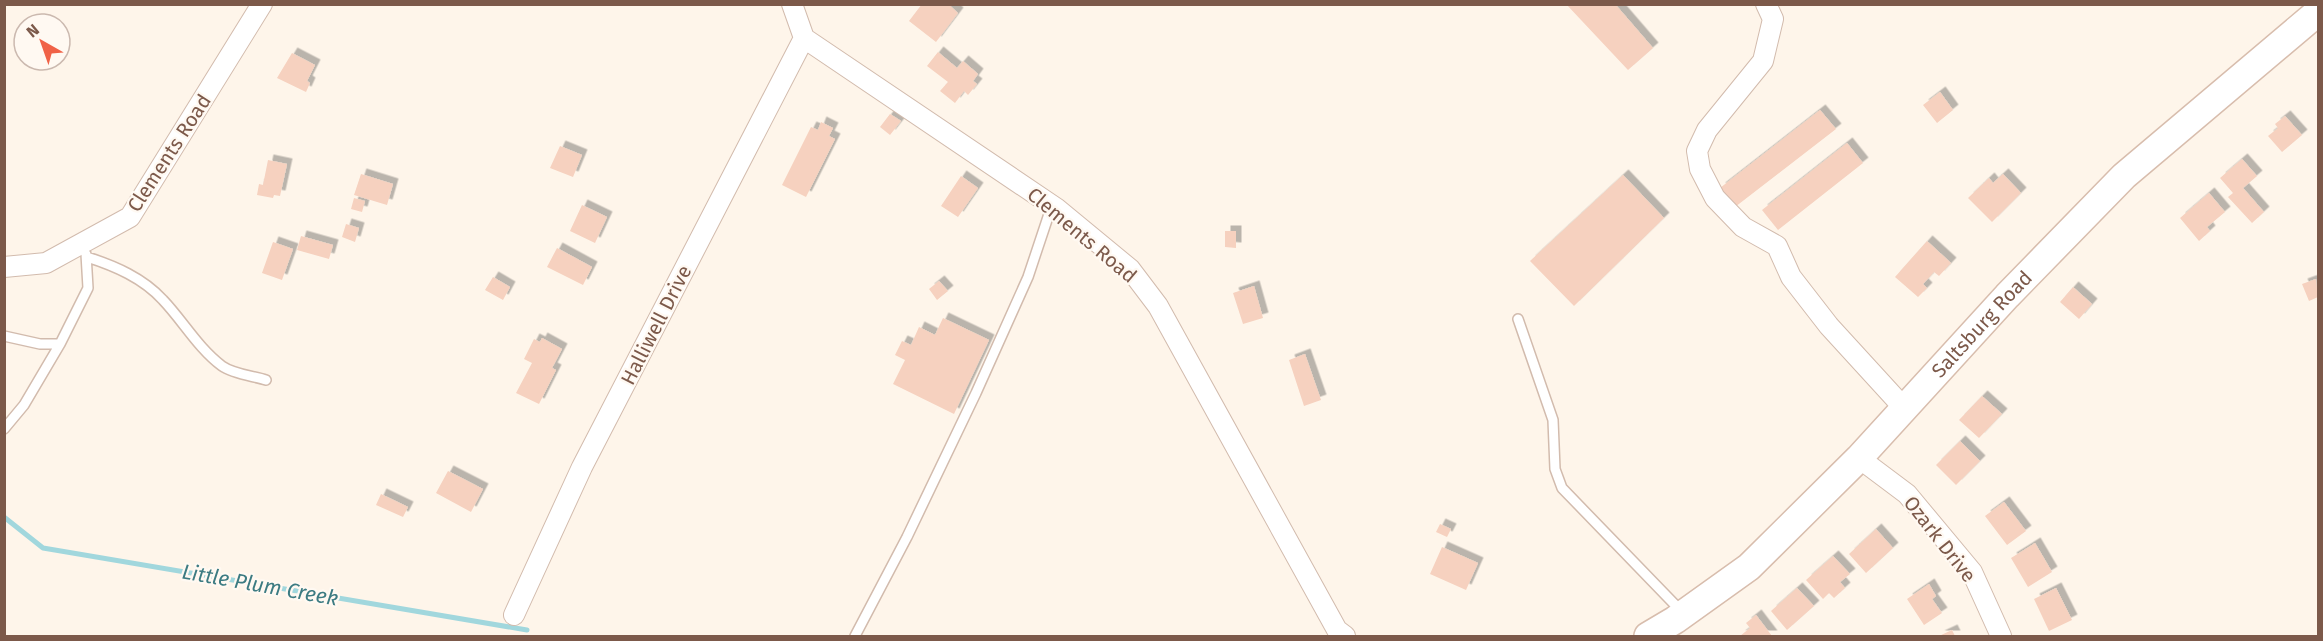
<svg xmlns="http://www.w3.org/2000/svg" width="2323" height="641" viewBox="0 0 2323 641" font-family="'Fira Sans',sans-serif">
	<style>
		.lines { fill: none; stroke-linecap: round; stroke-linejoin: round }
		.stream { stroke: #a1d7dd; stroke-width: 5 }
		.building { fill: #f6d1bf; filter: url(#shadow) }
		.service-casing { stroke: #d2bbad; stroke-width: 12 }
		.minor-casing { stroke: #d2bbad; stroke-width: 22 }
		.secondary-casing { stroke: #d8bdad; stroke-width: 30 }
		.service { stroke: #fff; stroke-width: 9 }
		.minor { stroke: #fff; stroke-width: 20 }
		.secondary { stroke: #fff; stroke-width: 27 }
		.labels { text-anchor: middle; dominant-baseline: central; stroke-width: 4.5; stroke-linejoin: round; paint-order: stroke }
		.street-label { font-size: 20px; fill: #7c594a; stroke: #fff9f2 }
		.water-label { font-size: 21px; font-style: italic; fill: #3c7b82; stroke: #fff9f2 }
	</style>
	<defs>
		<filter id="shadow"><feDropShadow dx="5.5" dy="-5.5" stdDeviation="0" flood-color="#0004"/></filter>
	</defs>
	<rect width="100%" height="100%" fill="#fef5ea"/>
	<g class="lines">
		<path class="stream" d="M4,517L43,548L527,630"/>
	</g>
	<path class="building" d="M922,4H948L958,13L936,42L909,21Z
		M1566,4H1615L1653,48L1628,70Z
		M938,52L957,68L963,61L978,74L973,81L977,84L968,95L964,91L955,103L940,91L948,82L927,66Z
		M292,53L315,65L307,81L310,83L306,92L277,78Z
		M1940,92L1953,110L1937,123L1923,105Z
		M1820,110L1836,129L1735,207L1720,188Z
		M890,114L901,121L890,135L880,127Z
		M2285,116L2302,135L2282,152L2268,136L2278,128L2275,124Z
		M821,122L833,128L829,136L835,139L806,197L782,185L811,127L818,130Z
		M1847,143L1863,163L1778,230L1762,210Z
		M560,146L582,155L573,177L550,168Z
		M2242,159L2257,176L2243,188L2264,212L2252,223L2228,197L2233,193L2220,178Z
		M268,160L287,164L280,196L274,195L273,198L257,195L259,184L263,185Z
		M361,174L393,184L387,205L354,195Z
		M2003,174L2021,193L1992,222L1968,198L1989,178L1993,183Z
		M1623,175L1664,218L1574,306L1530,261Z
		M961,176L978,188L958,217L941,206Z
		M2209,193L2225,212L2207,227L2210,231L2199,241L2180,218Z
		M354,198L365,201L362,212L351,209Z
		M582,205L607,217L595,243L570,231Z
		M346,224L359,228L355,242L342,237Z
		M1225,231H1236V248L1225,247Z
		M301,236L333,245L329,259L297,250Z
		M1927,241L1951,263L1939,276L1934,272L1923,284L1927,288L1918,297L1895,277Z
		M273,242L293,249L282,280L262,273Z
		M557,248L592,267L583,285L547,267Z
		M493,277L510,287L503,300L485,290Z
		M2316,279L2318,297L2309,301L2302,284Z
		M939,281L948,291L937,300L929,289Z
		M1254,286L1263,318L1243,324L1233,293Z
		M2073,287L2092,304L2079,319L2060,302Z
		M943,318L989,340L954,414L893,384L905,360L895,355L902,341L911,345L919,327L935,335Z
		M542,338L562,349L552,368L556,370L539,404L516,393L532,363L524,359L534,339L540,342Z
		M1305,354L1321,400L1304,406L1289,360Z
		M1982,396L2002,414L1979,438L1959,420Z
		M1960,441L1980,461L1956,485L1936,465Z
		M448,471L483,489L471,512L436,493Z
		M381,494L408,507L403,517L376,505Z
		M2004,502L2026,531L2007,545L1985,516Z
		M1440,524L1451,529L1447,537L1436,532Z
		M1876,529L1893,548L1866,573L1849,554Z
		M2035,543L2052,572L2028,587L2011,558Z
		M1442,547L1478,563L1466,590L1430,574Z
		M1833,556L1850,574L1840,582L1845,588L1834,598L1829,593L1823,599L1806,580Z
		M1929,584L1936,596L1932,599L1942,613L1924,625L1907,599Z
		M1797,588L1814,606L1787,630L1771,611Z
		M2056,588L2072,620L2049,631L2034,599Z
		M1756,615L1772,636H1740L1750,628L1746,623Z
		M1952,630L1955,636H1939Z"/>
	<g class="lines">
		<defs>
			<path id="service" d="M87,257C115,266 143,278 163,300C183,321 198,348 222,366C233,374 253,376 266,380
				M1518,319L1553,420L1555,469L1562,488L1682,612
				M4,336L40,344H60
				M4,429L24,405L60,344L88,288L86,254
				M855,636L907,537L976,393L1028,277L1052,205"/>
			<path id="minor" d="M792,4L804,38L1056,208L1130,269L1158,306L1337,630L1345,636
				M1766,4L1773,19L1763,61L1707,130L1697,151L1700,169L1715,198L1743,227L1777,246L1791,277L1829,326L1904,408
				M4,267L46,263L130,217L262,4
				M1859,458L1907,494L1972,572L2001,636
				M514,615L582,467L804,38"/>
			<g id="secondary">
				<path id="s1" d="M1648,636L1675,620L1749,567L1859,458L2007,296L2124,176L2318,12"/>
			</g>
		</defs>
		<use href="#service" class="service-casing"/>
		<use href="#minor" class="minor-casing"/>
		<use href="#secondary" class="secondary-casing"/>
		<use href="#service" class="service"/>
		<use href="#minor" class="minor"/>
		<use href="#secondary" class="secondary"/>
	</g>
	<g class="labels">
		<g class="street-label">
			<text transform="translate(169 153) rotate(-57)">Clements Road</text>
			<text transform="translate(1082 235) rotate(40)">Clements Road</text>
			<text stroke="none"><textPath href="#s1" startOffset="459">Saltsburg Road</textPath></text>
			<text transform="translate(656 325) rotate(-63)">Halliwell Drive</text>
			<text transform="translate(1940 539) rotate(52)">Ozark Drive</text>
		</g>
		<g class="water-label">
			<text transform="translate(260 585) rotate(10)">Little Plum Creek</text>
		</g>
	</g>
	<rect width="2323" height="641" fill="none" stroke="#7c594a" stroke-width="12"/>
	<g transform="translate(42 42) rotate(320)"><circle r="28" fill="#fff9f2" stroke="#cbb9af" stroke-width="1.5"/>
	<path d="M0-4.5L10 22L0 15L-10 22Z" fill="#f06247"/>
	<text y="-9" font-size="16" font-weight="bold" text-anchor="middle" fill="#7c594a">N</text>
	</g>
</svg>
